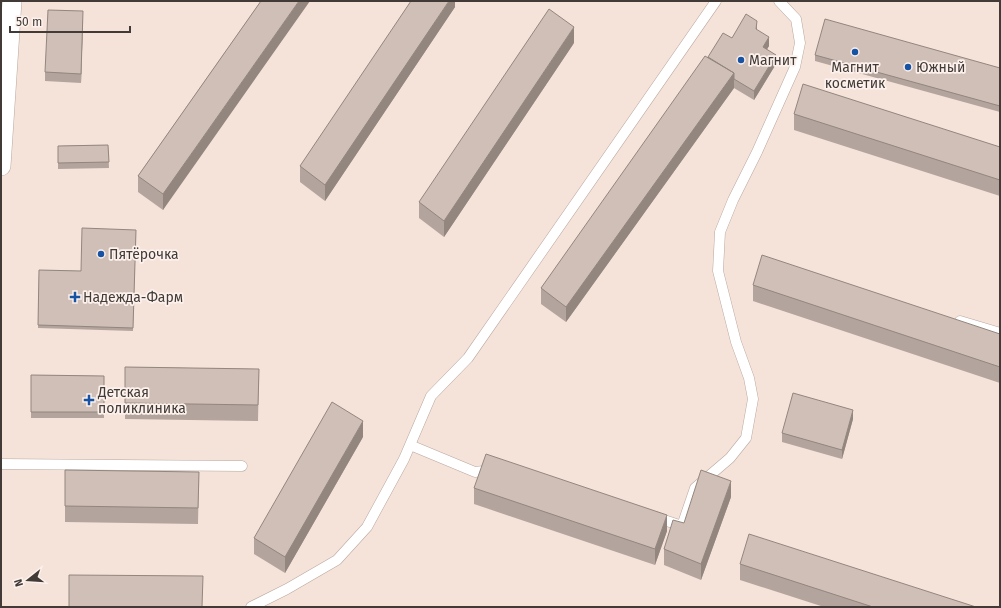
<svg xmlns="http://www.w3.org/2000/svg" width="1001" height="608" viewBox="0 0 1001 608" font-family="'Fira Sans',sans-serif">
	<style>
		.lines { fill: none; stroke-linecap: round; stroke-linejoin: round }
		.service-casing { stroke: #b9a89f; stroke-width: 11 }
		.minor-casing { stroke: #b9a89f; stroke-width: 20 }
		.service { stroke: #fff; stroke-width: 10 }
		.minor { stroke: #fff; stroke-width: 19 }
		.wall { fill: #b3a49d }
		.shaded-wall { fill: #92867f }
		.building { fill: #d0bfb6; stroke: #92867f }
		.poi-dot { fill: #1753a4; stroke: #fcf1ec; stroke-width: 1.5 }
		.labels { text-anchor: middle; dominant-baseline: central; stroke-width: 3.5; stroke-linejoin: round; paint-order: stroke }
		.poi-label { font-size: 14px; fill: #413a36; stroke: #fcf1ec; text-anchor: start }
	</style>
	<rect width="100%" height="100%" fill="#f5e2d9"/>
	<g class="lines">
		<defs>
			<path id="service" d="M960,321L1000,333
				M410,445L475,472L493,470
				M1,464L242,466
				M655,517L682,526L695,488L730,458L746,438L753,399L749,378L736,342L718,271L720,232L733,200L757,152L795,67L800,43L796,19L779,1
				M251,607L287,589L337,560L367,527L404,459L431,396L468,358L716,1"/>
			<path id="minor" d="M1,166L12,1"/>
		</defs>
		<use href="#service" class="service-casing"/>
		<use href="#minor" class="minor-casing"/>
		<use href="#service" class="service"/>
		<use href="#minor" class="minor"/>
	</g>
	<path class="wall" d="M261,1L163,210L138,192V176Z
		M455,1V7L325,201L300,182V166Z
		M83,20L81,83L45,81V72Z
		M757,30L769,46L767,49L776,64L754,100L734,88L566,322L541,304V288L708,57L732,38Z
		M574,43L444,237L419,218V202Z
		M815,55L1000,68V112L815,61Z
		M794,114L1000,147V196L794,130Z
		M108,145L109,168L58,169V146Z
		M136,230L133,331L38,328L39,270L81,271Z
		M753,285L1000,334V383L753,301Z
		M125,367L259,369L258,421L125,419Z
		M31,375L104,376V418H31Z
		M853,419L842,459L782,442V433Z
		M363,437L285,573L254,554V538Z
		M199,472L198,524L65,522V506Z
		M474,488L667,531L655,565L474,504Z
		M731,497L701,580L664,565V549L684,523Z
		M740,564L976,607H824L740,580Z"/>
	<path class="shaded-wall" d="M299,1H310L163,210V194Z
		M449,1H455V7L325,201V185Z
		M83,11V20L81,83V74Z
		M757,21V30L756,29Z
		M574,27V43L444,237V221Z
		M769,37V46L763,56V47Z
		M776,55V64L754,100V91Z
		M734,73V88L566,322V307Z
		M853,410V419L842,459V450Z
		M363,421V437L285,573V557Z
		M731,481V497L701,580V564Z
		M667,515V531L655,565V549Z"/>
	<path class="building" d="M261,1H299L163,194L138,176Z
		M411,1H449L325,185L300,166Z
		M549,9L574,27L444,221L419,202Z
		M48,10L83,11L81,74L45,72Z
		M746,14L757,21L756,29L769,37L763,47L776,55L754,91L734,79V73L708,57L723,33L732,38Z
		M825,19L1000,68V106L815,55Z
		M705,56L734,73L566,307L541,288Z
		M803,84L1000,147V180L794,114Z
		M108,145L109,162L58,163V146Z
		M82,228L136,230L133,328L38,325L39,270L81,271Z
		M762,255L1000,334V367L753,285Z
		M125,367L259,369L258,405L125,403Z
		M31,375L104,376V412H31Z
		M793,393L853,410L842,450L782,433Z
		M332,402L363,421L285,557L254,538Z
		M486,454L667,515L655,549L474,488Z
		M65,470L199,472L198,508L65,506Z
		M701,470L731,481L701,564L664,549L673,520L684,523Z
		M749,534L976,607H873L740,564Z
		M69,575L203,576L202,607H69Z"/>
	<g class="poi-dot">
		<circle cx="855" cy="52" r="4"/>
		<circle cx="741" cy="60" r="4"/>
		<circle cx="908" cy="67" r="4"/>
		<circle cx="101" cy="254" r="4"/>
		<path d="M73 291h4v4h4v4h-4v4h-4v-4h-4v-4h4z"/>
		<path d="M87 394h4v4h4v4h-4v4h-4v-4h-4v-4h4z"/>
	</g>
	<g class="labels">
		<g class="poi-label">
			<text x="749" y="60">Магнит</text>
			<text x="855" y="67" text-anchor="middle">Магнит<tspan x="855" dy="16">косметик</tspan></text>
			<text x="916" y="67">Южный</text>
			<text x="109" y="254">Пятёрочка</text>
			<text x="83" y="297">Надежда-Фарм</text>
			<text x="98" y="392">Детская<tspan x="98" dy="16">поликлиника</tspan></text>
		</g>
	</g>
	<rect width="1001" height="608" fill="none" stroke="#413a36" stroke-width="4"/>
	<g transform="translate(28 580) rotate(253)" stroke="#fcf1ec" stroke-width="3" paint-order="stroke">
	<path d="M0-3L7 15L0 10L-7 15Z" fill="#413a36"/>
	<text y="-6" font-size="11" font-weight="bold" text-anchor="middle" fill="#413a36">N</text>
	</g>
	<path d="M10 26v6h120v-6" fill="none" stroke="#413a36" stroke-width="2"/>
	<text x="16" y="26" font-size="12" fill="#413a36" stroke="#fcf1ec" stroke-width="3" paint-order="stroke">50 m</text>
</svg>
